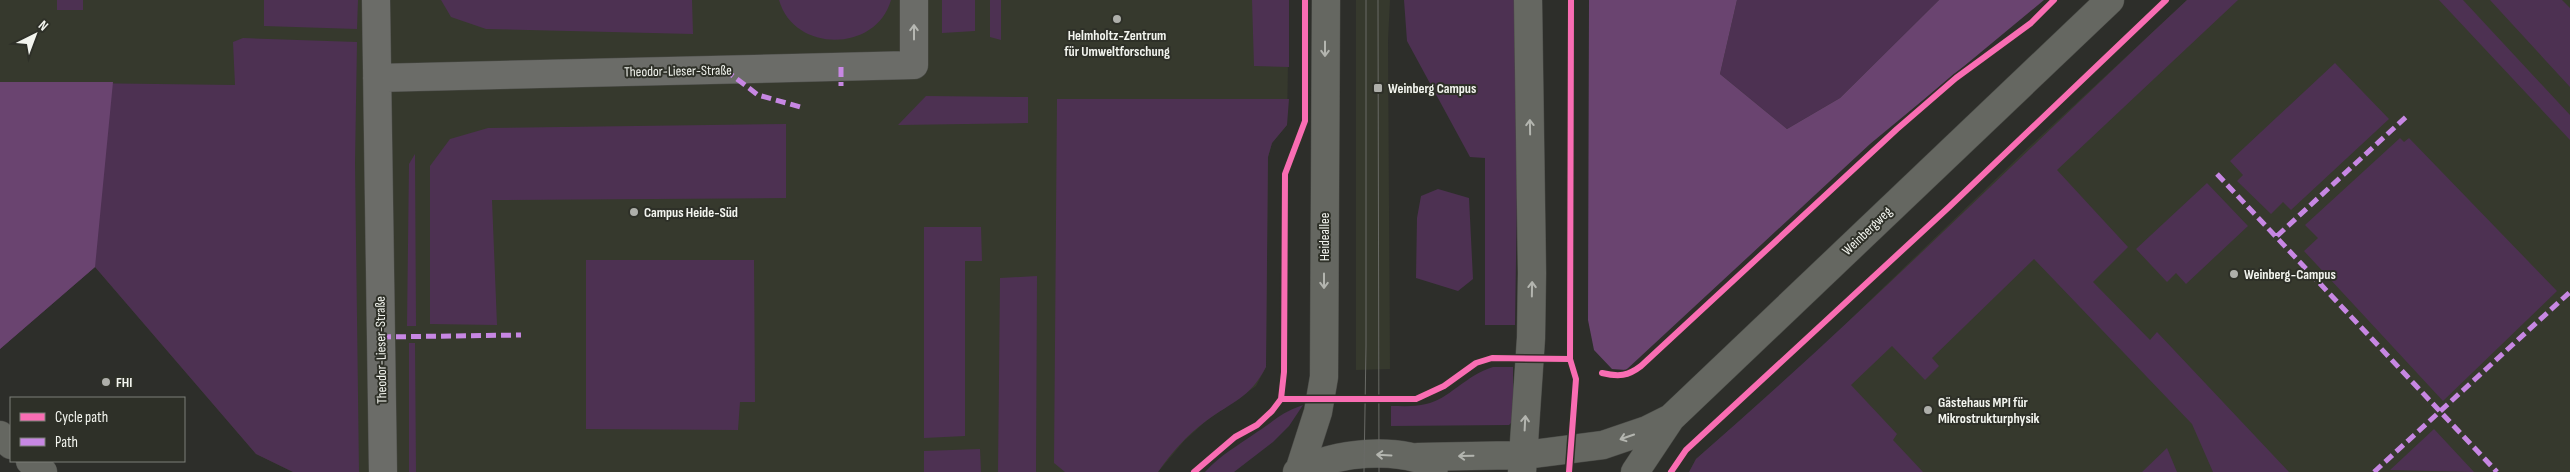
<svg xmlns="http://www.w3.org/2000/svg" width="2570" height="472" viewBox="0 0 2570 472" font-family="'Sofia Sans Condensed',sans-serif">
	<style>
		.built { fill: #36392d }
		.green { fill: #4d3152 }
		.forest { fill: #6a4470 }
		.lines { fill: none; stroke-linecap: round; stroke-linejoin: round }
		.street-casing { stroke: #4a4b47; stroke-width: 29 }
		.secondary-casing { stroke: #4a4b47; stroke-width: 29 }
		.street { stroke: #6b6c68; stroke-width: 28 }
		.secondary { stroke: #656761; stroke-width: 28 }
		.tram { stroke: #696a66; stroke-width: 1 }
		.quiet { stroke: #c787e3; stroke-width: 5; stroke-dasharray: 10 5; stroke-linecap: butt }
		.cycleway-casing { stroke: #2e3028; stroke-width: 9 }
		.cycleway { stroke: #f96db3; stroke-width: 6 }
		.oneway { stroke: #b6b7b2 }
		.oneway2 { stroke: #b3b5af }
		.poi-dot { fill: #aeafaa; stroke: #2e3028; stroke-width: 2 }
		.labels { text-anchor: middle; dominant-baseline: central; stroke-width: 4; stroke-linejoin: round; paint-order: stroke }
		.poi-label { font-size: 14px; font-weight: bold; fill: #f3f5ef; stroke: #2e3028; text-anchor: start }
		.street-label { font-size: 14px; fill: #f3f5ef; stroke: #2e3028 }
	</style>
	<rect width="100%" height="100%" fill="#2d2e2a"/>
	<path class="built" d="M0,0H1289L1287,125L1272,143L1268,157L1266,367L1256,386L1206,421L1184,441L1158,472H293L256,454L95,267L0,349Z
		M1356,0H1390L1388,41L1390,369L1356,370Z
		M2187,0H2570V472H1689L1696,459L1799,369L2029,147Z"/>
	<path class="green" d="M57,0H83V10H57Z
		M264,0H358L357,29L264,26Z
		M441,0H692L693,34L486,29L451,17Z
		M779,0H891C876,53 794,53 779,0Z
		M942,0H975V31L942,33Z
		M990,0H1001V40L990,37Z
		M1252,0H1289V67L1254,66Z
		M1404,0H1520L1515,325H1485V158L1470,157L1407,41Z
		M1737,0H1939L1840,98L1787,129L1720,74Z
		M2187,0H2238L2057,170L2128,247L2093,282L2150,340L2157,332L2289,472H2213L2192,424L2034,259L1932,358L1939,366L1925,380L1892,346L1851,385L1897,434L1893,440L1923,472H1689L1696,459C1865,312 2023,153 2187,0Z
		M2439,0H2463L2570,115V140Z
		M2490,0H2562L2570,8V87Z
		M243,38L357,42L355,163L359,472H293L256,454L95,267L0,349V82L235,85L233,42Z
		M2335,63L2389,119L2291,210L2283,202L2271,214L2237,181L2243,175L2230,161Z
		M926,96L1028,97V123L898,125Z
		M1057,99H1289L1287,125L1272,143L1268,157L1266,367C1249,399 1233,401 1206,421C1187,435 1171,453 1158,472H1065L1054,463Z
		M786,124V198L492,200L497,325L430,324V166L450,139L488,128Z
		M2400,138L2404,142L2409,138L2557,291L2443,401L2304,251L2318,238L2305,225Z
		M415,154L416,326H407L409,164Z
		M2207,183L2248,226L2186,284L2176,273L2167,282L2136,249Z
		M1438,189L1469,198L1473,279L1458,291L1416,278L1417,218L1421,196Z
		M924,227H981L982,261H965V436L924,438Z
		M586,260H754L755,402H740L738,430L586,429Z
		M1037,276L1036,472H998L1000,278Z
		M409,343H415L416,472H409Z
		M1493,367H1513V421L1509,425L1391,426V406C1402,406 1415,407 1426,404C1448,400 1466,375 1493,367Z
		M1303,405L1289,426L1273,442L1234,472H1205C1220,455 1239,445 1257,432C1276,420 1280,413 1303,405Z
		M2434,429L2474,472L2390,470Z
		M2167,448L2177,472H2142Z
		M980,449L981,472H924V451Z"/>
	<path class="forest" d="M1589,0H1737L1720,74L1787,129L1840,98L1939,0H2044L1870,144L1626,370L1612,369L1594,350L1588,320Z
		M0,82H113L95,267L0,349Z"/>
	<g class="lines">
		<defs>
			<path id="street" d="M376,0L383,472
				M377,78L914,65V0"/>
			<path id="secondary" d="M0,435L11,445
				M1418,457L1524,455L1603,445L1647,430L1671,418
				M30,461L43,472
				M1299,471L1318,412L1324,377L1326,0
				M1297,472C1337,452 1395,446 1435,465
				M1522,472L1531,338L1532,273L1528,0
				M1635,472L1671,418L2110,0"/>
		</defs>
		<use href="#street" class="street-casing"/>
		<use href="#secondary" class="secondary-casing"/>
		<use href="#street" class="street"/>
		<use href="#secondary" class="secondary"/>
		<path class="tram" d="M1378,0L1379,472
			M1364,472L1366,346V0"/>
		<path class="quiet" d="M841,67V86
			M725,70L758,95L804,108
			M2217,174L2497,472
			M2277,236L2407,116
			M381,337L521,335
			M2374,472L2570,292"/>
		<defs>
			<path id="cycleway" d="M1602,373C1619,377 1628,376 1641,366L1897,129L1956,78L2031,23L2054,0
				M1281,399H1416L1444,386L1476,363L1492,358L1570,359
				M1194,472L1235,437L1257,425L1272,411L1281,399L1284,372L1285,174L1305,121V0
				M1569,472L1576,379L1570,359L1571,0
				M1671,472L1686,450L1949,207L2166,0"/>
		</defs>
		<use href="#cycleway" class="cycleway-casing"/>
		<use href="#cycleway" class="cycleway"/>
	</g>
	<defs><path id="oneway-shaft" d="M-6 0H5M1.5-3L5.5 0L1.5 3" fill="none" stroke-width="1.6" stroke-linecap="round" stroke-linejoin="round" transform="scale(1.25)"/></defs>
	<use class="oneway" href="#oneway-shaft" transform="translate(914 32) rotate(-90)"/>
	<g class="oneway2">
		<use href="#oneway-shaft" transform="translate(1325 49) rotate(90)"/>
		<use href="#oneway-shaft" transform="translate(1530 127) rotate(-91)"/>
		<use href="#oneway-shaft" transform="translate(1324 281) rotate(90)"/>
		<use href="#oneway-shaft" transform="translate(1532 289) rotate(-89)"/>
		<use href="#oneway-shaft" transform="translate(1525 423) rotate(-87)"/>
		<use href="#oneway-shaft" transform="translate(1627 437) rotate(161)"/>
		<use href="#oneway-shaft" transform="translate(1384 455) rotate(-177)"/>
		<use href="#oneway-shaft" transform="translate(1466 456) rotate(179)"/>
	</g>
	<g class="poi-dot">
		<circle cx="1117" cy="19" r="5"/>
		<rect x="1373" y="83" width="10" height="10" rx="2.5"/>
		<circle cx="634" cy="212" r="5"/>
		<circle cx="2234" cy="274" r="5"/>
		<circle cx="106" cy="382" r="5"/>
		<circle cx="1928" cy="410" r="5"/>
	</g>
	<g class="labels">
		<g class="poi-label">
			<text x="1117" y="35" text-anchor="middle">Helmholtz-Zentrum<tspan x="1117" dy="16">für Umweltforschung</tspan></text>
			<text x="1388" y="88">Weinberg Campus</text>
			<text x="644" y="212">Campus Heide-Süd</text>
			<text x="2244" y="274">Weinberg-Campus</text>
			<text x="116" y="382">FHI</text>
			<text x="1938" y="402">Gästehaus MPI für<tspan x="1938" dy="16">Mikrostrukturphysik</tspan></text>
		</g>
		<g class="street-label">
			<text transform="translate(678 71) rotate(-1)">Theodor-Lieser-Straße</text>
			<text transform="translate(1867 231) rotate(-44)">Weinbergweg</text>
			<text transform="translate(1324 237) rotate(-90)">Heideallee</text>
			<text transform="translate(381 350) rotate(-91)">Theodor-Lieser-Straße</text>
		</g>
	</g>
	<rect x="10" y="397" width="175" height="65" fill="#2e3028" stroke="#7d7f78"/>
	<rect x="20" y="413" width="25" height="8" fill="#f96db3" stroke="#7d7f78"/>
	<text x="55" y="422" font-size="15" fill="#f3f5ef">Cycle path</text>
	<rect x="20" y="438" width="25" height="8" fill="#c787e3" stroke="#7d7f78"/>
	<text x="55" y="447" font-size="15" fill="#f3f5ef">Path</text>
	<g transform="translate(35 35) rotate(42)" stroke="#2e3028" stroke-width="4" paint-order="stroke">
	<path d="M0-4L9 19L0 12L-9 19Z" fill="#f3f5ef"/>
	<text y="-8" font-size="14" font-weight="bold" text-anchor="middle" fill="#f3f5ef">N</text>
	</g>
</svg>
